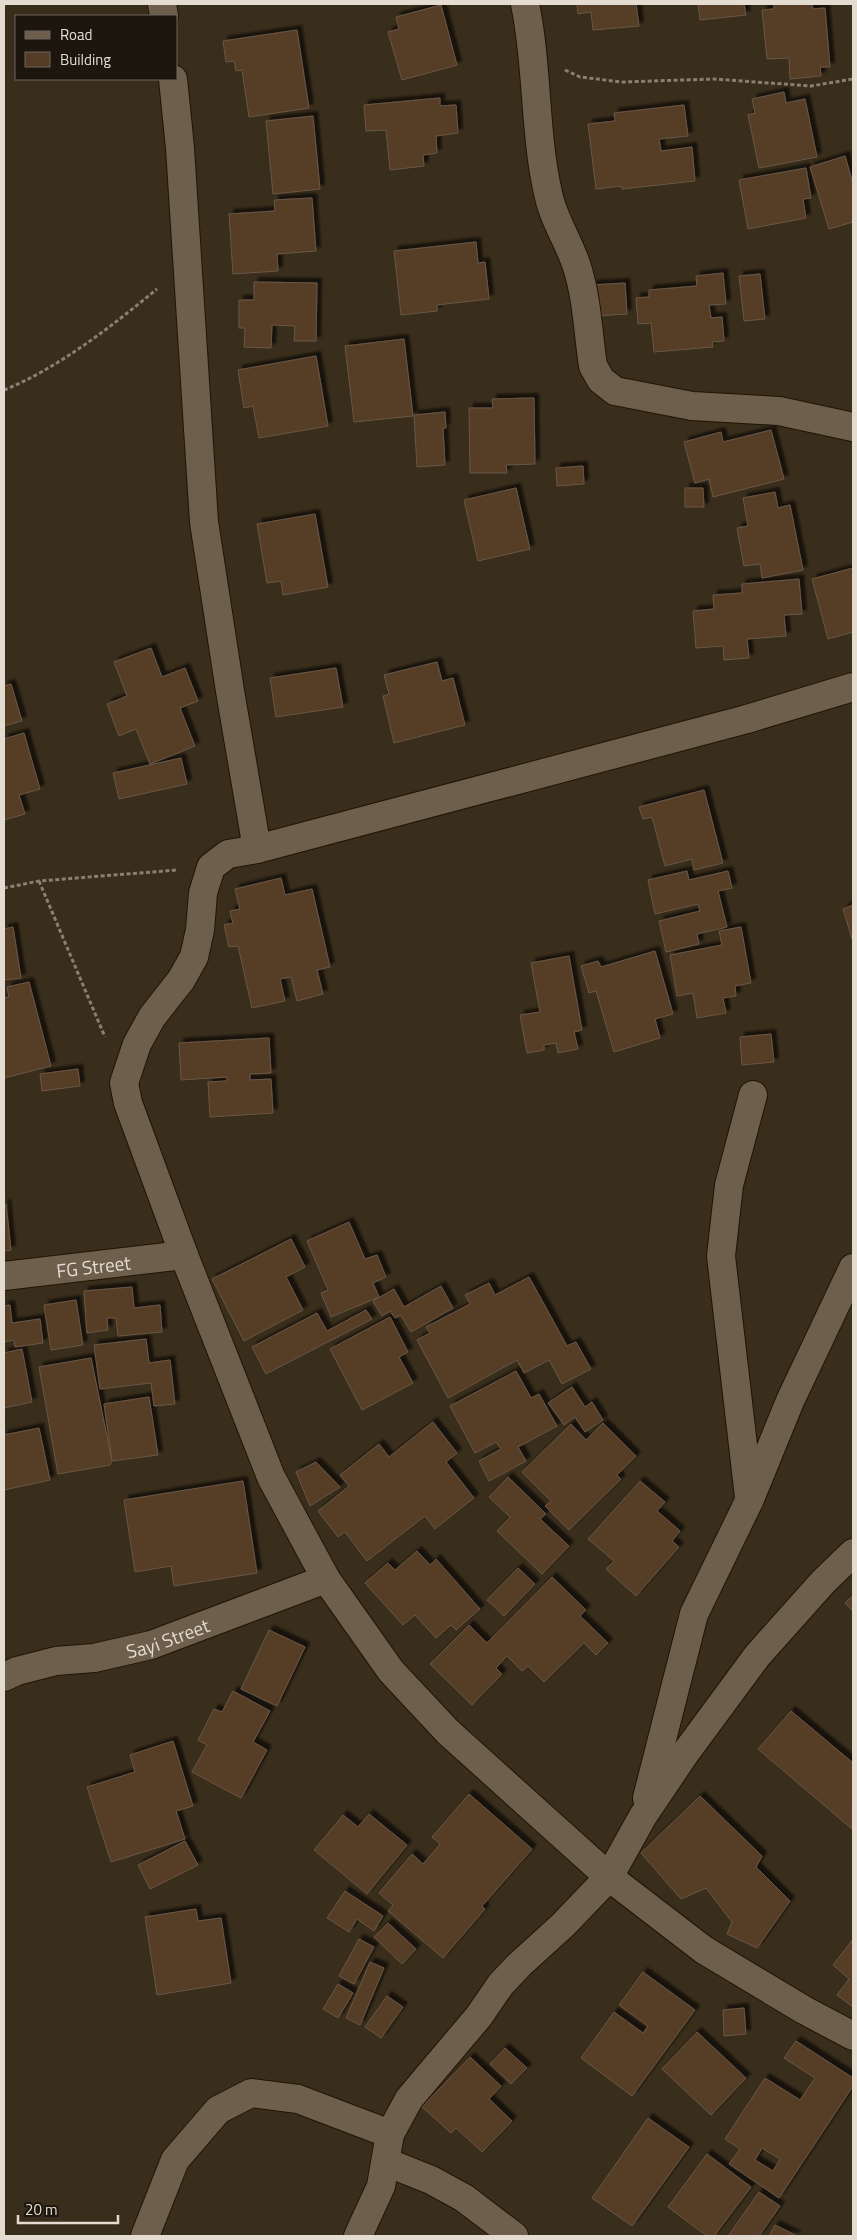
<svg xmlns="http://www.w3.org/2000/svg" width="857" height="2240" viewBox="0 0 857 2240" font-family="'Titillium Web',sans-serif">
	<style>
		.building { fill: #543c26; stroke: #6a5747; fill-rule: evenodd; filter: url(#shadow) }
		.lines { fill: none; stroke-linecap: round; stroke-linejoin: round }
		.minor-casing { stroke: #201504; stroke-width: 30 }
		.path { stroke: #8a8071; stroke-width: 3; stroke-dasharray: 4 2.5; stroke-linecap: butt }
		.minor { stroke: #6d5f4b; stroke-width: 28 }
		.labels { text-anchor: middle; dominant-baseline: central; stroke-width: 4.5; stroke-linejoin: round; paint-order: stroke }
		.street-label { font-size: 19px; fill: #e4dcd1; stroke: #1c160e }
	</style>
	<defs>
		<filter id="shadow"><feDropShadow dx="4.5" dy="-4.5" stdDeviation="1" flood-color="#0009"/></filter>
	</defs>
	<rect width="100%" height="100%" fill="#392d1b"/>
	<path class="building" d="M577,4H636L639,26L593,30L591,12L578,14Z
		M698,4H744L746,15L700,20Z
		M774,4H812L813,9L825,8L830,67H820L821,76L790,79L789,58L767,59L762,10L774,9Z
		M441,5L457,65L402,80L388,32L399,29L396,17Z
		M297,30L309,108L249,117L242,70L236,71L234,61L226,62L223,41Z
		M784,92L786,103L805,99L817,157L759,168L748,115L755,113L752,99Z
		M440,98V106L456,105L458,133L436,136L437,153L423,155L424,166L390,170L386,130L366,131L364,105Z
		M684,105L688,136L659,139L661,151L692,147L695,181L622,189V186L596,189L588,124L615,121L614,113Z
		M313,116L320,189L273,194L266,121Z
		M845,156L853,184V222L829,229L810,167Z
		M806,168L811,198L803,199L806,218L748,229L739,180Z
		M312,198L316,251L277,254L278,271L233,274L229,214L275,211L274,200Z
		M476,242L478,263L485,262L489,299L437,305V311L401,315L394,251Z
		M723,273L726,304L709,305L711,318L722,317L724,341L712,342L713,347L654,352L651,323L638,324L636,298L649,297V290L697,286L696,276Z
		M760,274L765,319L744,321L739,276Z
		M254,282L317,283L316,341H294L295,326L272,325L271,348L244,347L245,328H239V300H254Z
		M625,283L627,314L595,316L592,285Z
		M404,339L413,416L354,422L345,346Z
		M316,356L328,426L259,438L253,406L244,408L238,370Z
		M534,398L535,464L506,465L507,473H470L469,408H493L492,399Z
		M445,412L446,428H443L445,465L417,467L414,415Z
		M771,430L784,479L713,497L709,479L695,483L684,442L721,432L723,442Z
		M583,466L584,484L557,486L556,468Z
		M516,488L530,549L478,561L464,500Z
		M685,488H703L704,507H685Z
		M775,492L778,508L790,505L803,570L762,578L760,564L744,566L737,528L748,526L743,498Z
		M315,514L328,587L283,595L281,581L267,583L257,524Z
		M853,568V632L828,639L812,579Z
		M799,579L802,614L784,615L786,636L747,639L749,658L724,660L723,646L696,648L693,611L714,609L713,595L742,593V584Z
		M151,648L162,677L185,668L198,701L180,708L195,746L150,764L136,729L119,736L107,704L127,696L114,662Z
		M437,662L442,681L453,678L465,725L394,743L383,696L389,694L384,675Z
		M336,668L343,707L276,717L270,678Z
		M11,684L22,721L4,726V686Z
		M24,733L40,789L19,795L25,814L4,820V739Z
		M181,758L187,784L119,799L113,773Z
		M704,790L723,863L694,870L692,859L665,866L652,817L643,819L639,807Z
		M687,871L689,880L728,871L732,888L718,891L727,927L697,934L699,944L666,952L659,921L700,911L698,904L655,914L648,880Z
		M281,878L285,895L312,889L330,967L317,970L323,994L297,1001L291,977L280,979L285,1001L252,1008L238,946L229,947L224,925L233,923L230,911L240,909L235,889Z
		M853,905V942L843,909Z
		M13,927L21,978L4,980V929Z
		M741,927L751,983L735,986L736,996L723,998L726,1013L697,1018L693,993L677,996L670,955L722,945L719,931Z
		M655,951L673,1014L655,1019L660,1038L614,1052L596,991L589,993L581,966L598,961L601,967Z
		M569,956L582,1030L574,1032L578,1049L558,1053L556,1043L544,1045V1050L527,1053L520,1015L540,1012L531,963Z
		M29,982L51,1066L4,1078V998L9,997L7,987Z
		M771,1034L774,1062L742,1065L740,1037Z
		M269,1038L271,1073L250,1074V1080L271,1079L273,1113L210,1117L208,1082L227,1081V1077L181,1080L179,1043Z
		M78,1069L80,1086L42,1091L40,1074Z
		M4,1204H6L11,1250L4,1251Z
		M349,1222L365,1259L377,1255L386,1277L373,1283L379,1297L331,1317L321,1293L328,1290L307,1241Z
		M291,1239L305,1267L286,1277L303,1310L244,1341L212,1279Z
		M529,1277L567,1346L576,1342L591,1369L562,1384L549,1360L524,1373L517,1360L448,1398L417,1340L430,1333L426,1327L470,1304L465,1295L489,1283L495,1295Z
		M441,1286L453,1308L411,1332L401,1315L395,1318L390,1311L382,1316L373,1301L394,1289L404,1307Z
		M132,1287L134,1308L160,1305L162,1332L118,1336L116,1318H107L108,1330L87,1333L84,1291Z
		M76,1300L83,1345L51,1350L44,1305Z
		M10,1305L12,1323L40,1319L43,1343L15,1347L14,1340L4,1342V1306Z
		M366,1310L372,1319L266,1374L252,1347L317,1313L327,1331Z
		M390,1317L408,1352L399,1357L413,1383L362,1410L330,1349Z
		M146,1339L149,1363L170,1360L175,1404L154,1406L151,1383L100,1389L94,1345Z
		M22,1349L32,1402L4,1408V1353Z
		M91,1358L112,1461L110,1465L58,1474L39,1367Z
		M516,1371L531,1398L539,1394L557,1426L518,1447L526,1461L489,1481L479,1461L501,1449L496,1442L475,1453L450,1406Z
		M572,1387L585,1407L592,1402L603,1420L585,1432L575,1417L564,1425L548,1403Z
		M149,1397L158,1455L112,1461L104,1404Z
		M433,1422L457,1453L446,1462L474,1498L435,1529L425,1516L367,1561L345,1532L338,1537L318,1511L349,1486L340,1475L379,1444L389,1457Z
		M603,1423L636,1456L617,1475L621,1479L569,1530L545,1506L551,1501L522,1472L571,1424L586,1440Z
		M39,1428L50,1480L4,1490V1435Z
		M316,1462L340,1487L310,1506L296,1472Z
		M508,1477L546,1514L540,1519L569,1546L542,1574L497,1531L510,1517L489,1497Z
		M243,1481L257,1573L174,1586L171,1566L135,1572L124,1500Z
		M640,1481L665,1502L657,1511L680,1531L672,1541L679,1547L636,1596L606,1569L614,1561L588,1539Z
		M417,1551L430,1565L436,1559L480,1609L456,1630L451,1625L436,1638L415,1615L403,1625L365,1583L388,1563L395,1570Z
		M518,1568L535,1584L504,1616L487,1600Z
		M552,1577L586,1610L580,1616L608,1643L596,1655L584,1643L544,1682L528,1666L522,1671L507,1656L496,1668L502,1674L472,1705L430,1664L469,1625L487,1643Z
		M853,1595V1611L845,1603Z
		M269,1630L305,1647L277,1706L241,1689Z
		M233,1691L270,1711L253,1742L267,1750L241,1798L192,1772L207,1745L198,1740L214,1709L222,1712Z
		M791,1711L853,1763L852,1829L758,1749Z
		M173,1741L193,1806L176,1811L185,1839L111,1862L87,1787L135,1772L130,1755Z
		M469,1794L532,1849L482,1906L485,1909L443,1958L388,1911L393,1905L379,1893L412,1854L423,1864L440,1844L432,1837Z
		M700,1796L762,1856L756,1867L790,1901L757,1948L727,1934L732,1922L706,1888L681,1899L641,1853Z
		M369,1814L407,1845L367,1894L314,1850L343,1815L358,1827Z
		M185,1841L198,1865L150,1889L138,1865Z
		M345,1891L383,1916L374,1931L357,1919L349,1932L327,1918Z
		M196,1909L198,1921L221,1918L231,1983L157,1995L145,1917Z
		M388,1923L416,1949L402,1964L374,1937Z
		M359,1939L374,1947L354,1984L339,1976Z
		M853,1939V2007L837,1995L849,1979L833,1965Z
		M370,1962L384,1968L360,2025L346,2018Z
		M643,1972L695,2010L632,2096L581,2058L614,2012L643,2033L648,2026L619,2005Z
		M338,1984L353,1993L338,2018L323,2009Z
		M387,1996L403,2007L381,2038L365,2027Z
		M744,2008L746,2034L724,2036L723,2010Z
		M697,2032L746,2078L711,2115L662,2069Z
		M796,2041L853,2078V2086L779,2198L729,2164L740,2149L725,2139L765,2078L800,2100L815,2078L784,2058ZM762,2148L780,2159L773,2171L755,2160Z
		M505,2048L527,2068L511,2084L490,2064Z
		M470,2057L501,2086L489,2099L512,2121L482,2152L456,2128L451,2133L422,2107Z
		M648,2118L689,2147L632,2226L592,2198Z
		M707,2154L751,2187L714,2236H707L668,2207Z
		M759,2192L780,2206L759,2236H728Z
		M775,2225L797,2236H769Z"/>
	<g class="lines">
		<defs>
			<g id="minor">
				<path d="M162,4L164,16"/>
				<path d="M525,4C538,66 534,131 548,193C553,219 568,240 576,264C587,296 588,333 593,366L601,380L615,391L692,406L779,411L853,427"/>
				<path d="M173,79L180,148L204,522L230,691L257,849"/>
				<path d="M853,687L747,719L257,849L228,854L211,867L203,893L200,930L194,957L181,980L152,1017L137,1044L124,1083L128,1103L184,1255L271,1477L326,1579L391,1671L448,1732L609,1877L704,1950L804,2010L853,2036"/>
				<path id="s1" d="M4,1276L184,1255"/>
				<path d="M749,1497L721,1256L729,1185L753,1095"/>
				<path id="s2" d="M4,1677L17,1671L56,1661L94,1658L151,1645L326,1579"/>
				<path d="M647,1798L694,1614L750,1499L790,1401L853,1268"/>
				<path d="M386,2162L431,2180L464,2198L514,2236"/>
				<path d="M145,2236L175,2160L218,2110L251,2093L298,2099L390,2134"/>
				<path d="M358,2236L381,2186L390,2134L409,2099L479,2016L501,1984L519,1965L563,1925L609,1877L643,1816L684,1755L757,1656L823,1582L853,1553"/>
			</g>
		</defs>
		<use href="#minor" class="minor-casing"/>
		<path class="path" d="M565,70L580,77L622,82L714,79L811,86L853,79
			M4,390C57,369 112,326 157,289
			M39,881L105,1037
			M4,888L39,881L177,870"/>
		<use href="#minor" class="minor"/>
	</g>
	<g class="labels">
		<g class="street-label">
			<text stroke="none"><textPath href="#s1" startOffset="90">FG Street</textPath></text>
			<text stroke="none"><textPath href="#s2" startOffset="169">Sayi Street</textPath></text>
		</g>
	</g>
	<rect width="857" height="2240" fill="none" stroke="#e4dcd1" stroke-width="10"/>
	<rect x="15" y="15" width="162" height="65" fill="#1c160e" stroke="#6c655c"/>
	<rect x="25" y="31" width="25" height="8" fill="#6d5f4b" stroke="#6c655c"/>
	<text x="60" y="40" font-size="15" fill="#e4dcd1">Road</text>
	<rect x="25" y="52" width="25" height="15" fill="#543c26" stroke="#6c655c"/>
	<text x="60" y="65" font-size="15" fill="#e4dcd1">Building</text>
	<path d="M18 2215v8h100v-8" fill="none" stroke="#e4dcd1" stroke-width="2.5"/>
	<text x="25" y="2215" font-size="15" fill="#e4dcd1" stroke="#1c160e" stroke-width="4" paint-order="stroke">20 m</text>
</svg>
